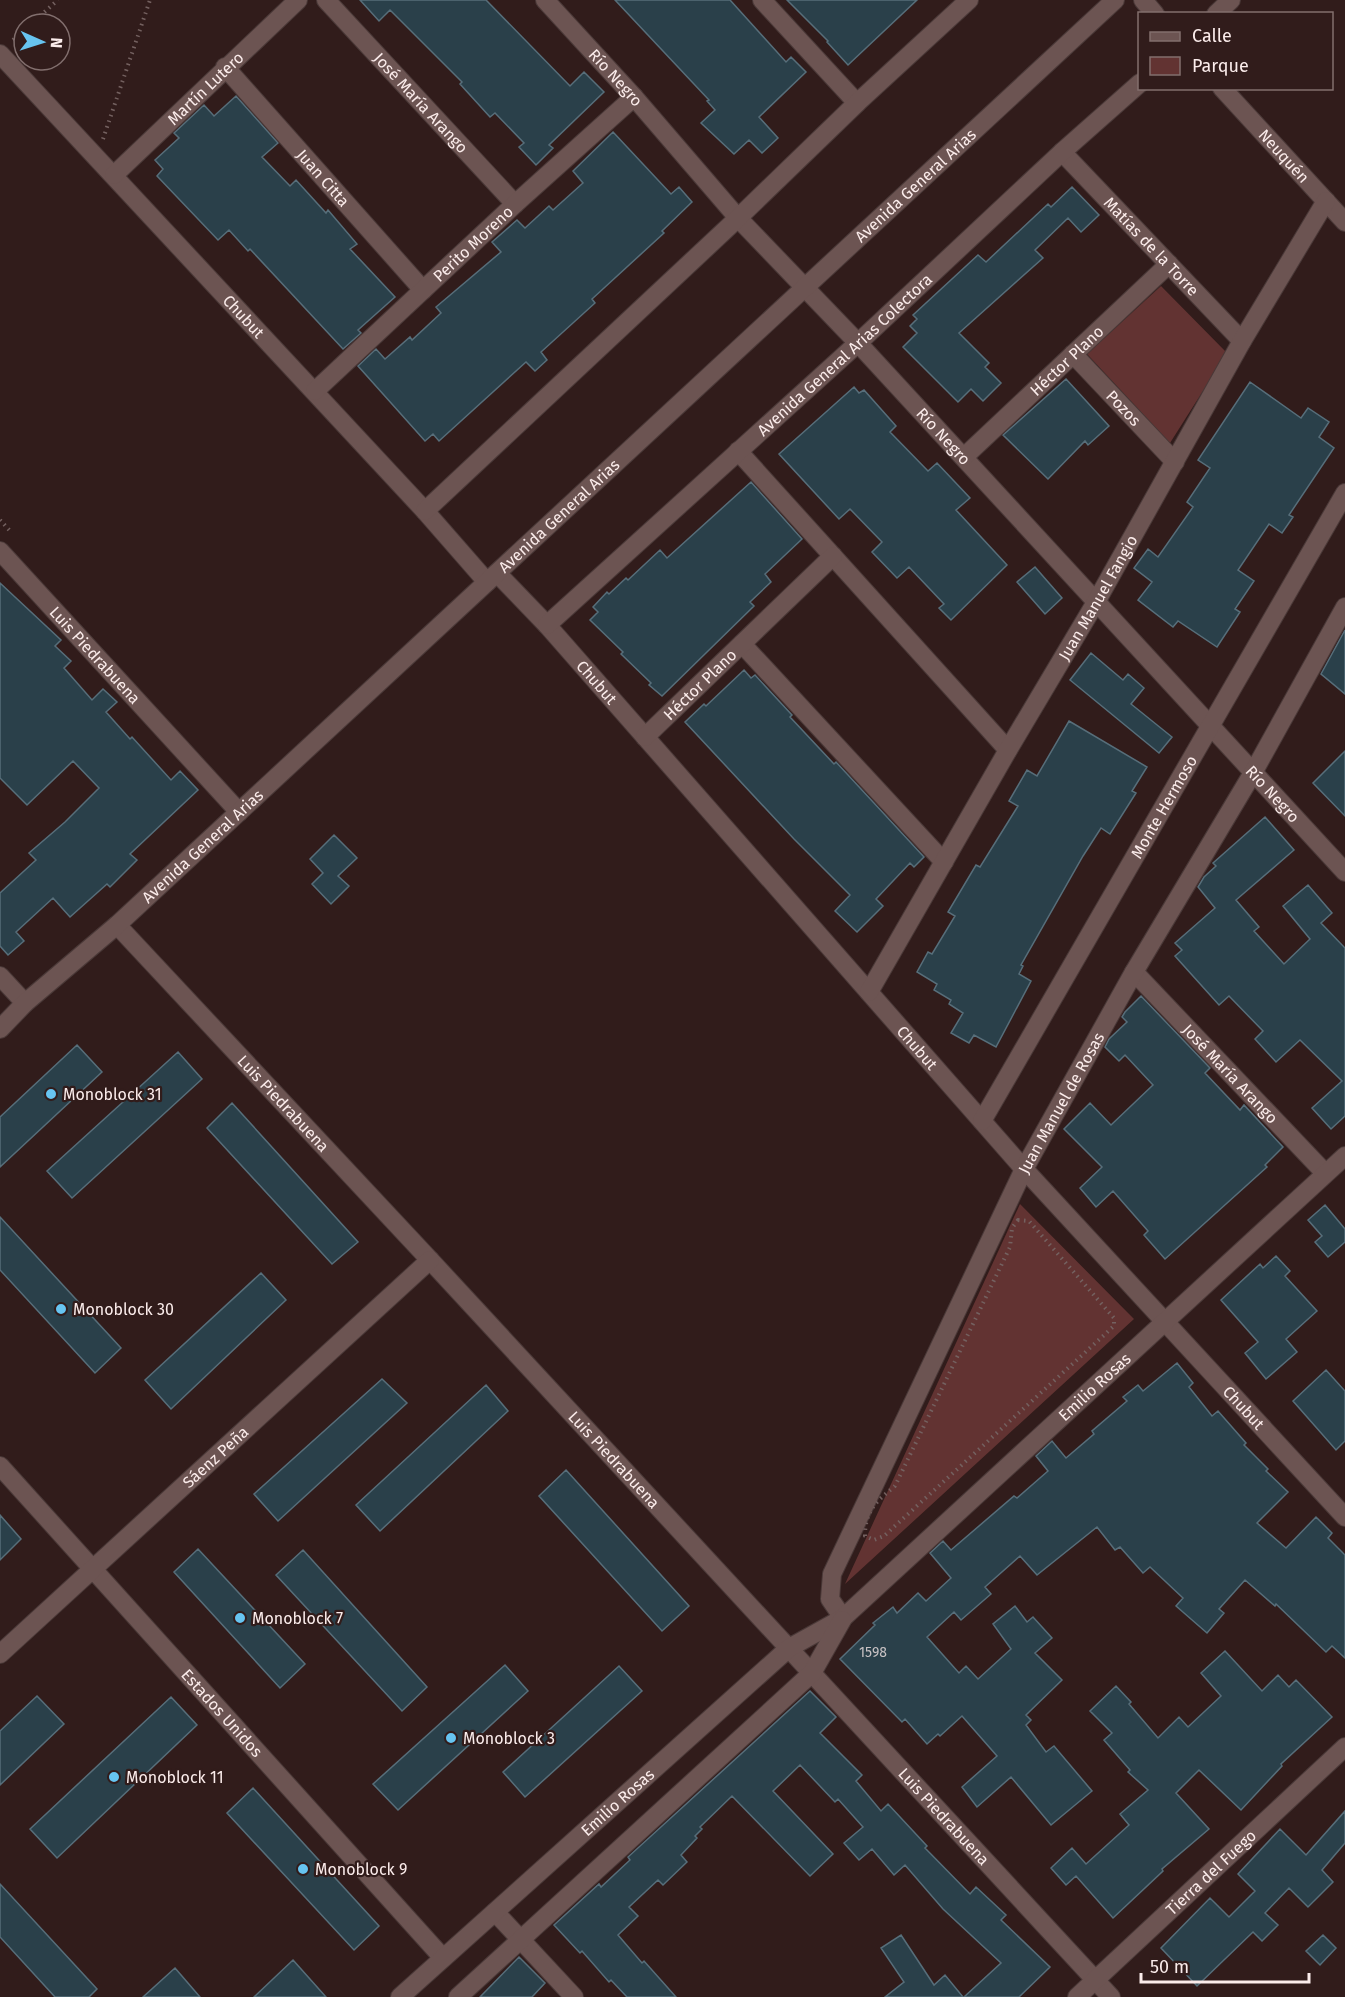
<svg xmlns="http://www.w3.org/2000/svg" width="1345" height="1997" viewBox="0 0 1345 1997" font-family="'Fira Sans',sans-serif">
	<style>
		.green { fill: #623332 }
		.building { fill: #2a404a; stroke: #576e7a; stroke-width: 1.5 }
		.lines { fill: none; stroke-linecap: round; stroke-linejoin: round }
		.street-casing { stroke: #4a3938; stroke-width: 20 }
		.secondary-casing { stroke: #4a3938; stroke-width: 20 }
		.path { stroke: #746160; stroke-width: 4; stroke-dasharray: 1.5 4.5; stroke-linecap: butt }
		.street { stroke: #6c5452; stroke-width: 18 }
		.secondary { stroke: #6c5452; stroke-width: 18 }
		.poi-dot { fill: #67c4f0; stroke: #311c1b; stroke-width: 2 }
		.labels { text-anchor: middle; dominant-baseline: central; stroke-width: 4.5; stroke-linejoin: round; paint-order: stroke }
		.number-label { font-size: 14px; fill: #c7c1c3 }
		.street-label { font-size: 16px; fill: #fbeceb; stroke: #311c1b }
		.poi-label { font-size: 16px; fill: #fbeceb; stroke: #311c1b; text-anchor: start }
	</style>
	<rect width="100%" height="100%" fill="#311c1b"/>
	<path class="green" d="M1161,286L1227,353L1170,443L1087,354Z
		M1020,1204L1134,1319L845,1584Z"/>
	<path class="building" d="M360,0H486L570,86L584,72L604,92L549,145L553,148L536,165L519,147L524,143L495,113L490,117L460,84L462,82L390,10L379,21Z
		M615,0H730L786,62L791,57L806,72L759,117L778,138L762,153L749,140L734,154L701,123L715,110L707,101L709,100Z
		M787,0H917L848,65L827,42L828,41Z
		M236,96L278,143L262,157L290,186L296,180L326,213L328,210L357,244L350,249L395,297L358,330L361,333L343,349L250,249L248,251L229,230L218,240L157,176L163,169L155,160L179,138L174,133L204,105L214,116Z
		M613,132L671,194L679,187L692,202L662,231L664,233L592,299L595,303L541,352L547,360L535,371L526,362L439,441L433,434L425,441L358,366L376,349L385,359L410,337L412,340L441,313L436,307L501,252L492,242L517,220L525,228L549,206L553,210L583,183L573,171Z
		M1072,187L1099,215L1081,232L1068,218L1035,250L1043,258L959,333L989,363L985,367L1001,383L983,401L971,389L958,402L903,347L917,333L910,326L917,319L913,315L978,255L986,262L1048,204L1051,207Z
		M1066,379L1109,426L1088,445L1085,441L1048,479L1003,435Z
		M1250,382L1301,418L1308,408L1329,422L1319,437L1334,448L1289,515L1293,517L1282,533L1269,524L1238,570L1254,581L1235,609L1240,612L1217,647L1178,621L1173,627L1138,600L1152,582L1134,568L1148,549L1158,557L1193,507L1187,502L1210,468L1198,460Z
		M854,387L859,393L864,390L896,426L890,432L928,471L937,463L970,498L956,510L1007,565L951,620L939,608L944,604L909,567L897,578L872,552L882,542L850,509L839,519L779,454Z
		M751,482L802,539L765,574L771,582L750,602L754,606L662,696L649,685L651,683L621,654L623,652L590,620L598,612L593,607L607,592L609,594L626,578L628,580L660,550L667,558Z
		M1035,567L1062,598L1045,614L1017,582Z
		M0,583L61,640L55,646L71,661L64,668L92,700L103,689L117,702L106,712L130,739L132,737L171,780L180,771L198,790L130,854L137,860L110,887L107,884L70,917L53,898L16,932L24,941L8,955L0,946V893L36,860L29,853L65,822L99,788L73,761L27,805L0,778Z
		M1345,630V694L1321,674Z
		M1091,653L1123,680L1128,674L1144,688L1131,704L1172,737L1159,753L1070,680Z
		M744,670L751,678L755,675L792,715L790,717L834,764L836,762L924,857L914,867L910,863L876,899L883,906L857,932L835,911L850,895L794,839L685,722L704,704L706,706Z
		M1069,721L1147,767L1132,791L1136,793L1110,834L1101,828L1083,856L1021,965L1023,966L1019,974L1031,981L996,1047L974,1035L969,1043L951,1033L963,1013L949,1004L951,1000L934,990L937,984L917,972L928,952L932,954L955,916L948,912L976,865L980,867L1018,806L1009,801L1027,770L1037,776Z
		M1345,751V816L1313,783Z
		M1265,817L1294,850L1236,900L1259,927L1254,931L1284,964L1310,939L1283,906L1308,885L1332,913L1321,923L1345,948V1116L1331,1129L1312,1108L1342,1081L1300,1040L1276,1062L1255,1039L1263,1031L1229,996L1219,1005L1175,956L1182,950L1175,943L1215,908L1198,887L1204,877L1216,866L1213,863Z
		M334,835L357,858L338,876L349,886L331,904L312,884L323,873L310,859Z
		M1141,996L1210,1068L1205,1073L1240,1110L1244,1105L1283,1147L1265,1165L1267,1167L1165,1259L1144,1235L1148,1231L1113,1191L1096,1207L1080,1188L1102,1167L1064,1129L1090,1103L1111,1125L1153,1085L1125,1055L1119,1061L1105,1047L1109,1039L1127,1022L1122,1017L1125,1012Z
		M77,1045L102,1072L0,1167V1117Z
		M178,1052L202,1079L72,1198L47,1171Z
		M232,1103L358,1242L332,1264L207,1128Z
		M1325,1205L1345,1229V1242L1328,1257L1315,1242L1322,1236L1308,1220Z
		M0,1217L121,1348L95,1373L0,1270Z
		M1276,1256L1290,1271L1285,1276L1317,1311L1286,1339L1297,1352L1266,1379L1245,1353L1258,1342L1221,1300L1260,1264L1263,1268Z
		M261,1273L286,1300L171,1409L145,1380Z
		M1177,1363L1193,1383L1189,1387L1212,1416L1218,1411L1246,1443L1244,1445L1268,1469L1266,1471L1288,1492L1257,1523L1286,1548L1316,1517L1332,1533L1328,1538L1345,1555V1658L1332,1646L1326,1652L1276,1604L1275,1606L1245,1580L1219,1609L1224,1613L1207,1633L1176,1606L1183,1598L1150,1567L1143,1573L1120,1547L1115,1550L1097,1527L1037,1575L1020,1556L985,1587L991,1594L961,1620L954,1612L927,1637L959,1673L966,1666L978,1679L1011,1649L993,1624L1015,1606L1027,1622L1033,1617L1052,1638L1035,1653L1062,1680L1026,1715L1031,1720L1026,1725L1046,1752L1054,1746L1092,1791L1051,1825L1011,1777L977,1807L962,1787L997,1756L962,1716L940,1736L938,1734L927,1744L905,1719L902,1722L840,1659L875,1625L873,1623L893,1607L897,1613L918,1593L926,1601L951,1578L930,1553L943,1541L951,1550L1014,1496L1017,1498L1048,1471L1036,1456L1052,1441L1066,1458L1094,1434L1092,1431L1127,1401L1123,1397L1138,1385L1143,1391Z
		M1326,1370L1345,1391V1441L1336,1450L1293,1401Z
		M382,1379L407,1403L278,1521L254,1494Z
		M486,1385L508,1411L380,1531L356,1505Z
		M566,1470L689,1606L662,1631L539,1496Z
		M0,1515L21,1539L0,1560Z
		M198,1549L305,1664L280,1688L174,1572Z
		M303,1550L427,1687L402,1711L276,1575Z
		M1225,1651L1262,1691L1278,1675L1289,1687L1296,1680L1332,1717L1281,1764L1282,1766L1241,1810L1199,1770L1176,1793L1209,1829L1162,1869L1163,1871L1113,1918L1076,1876L1066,1885L1051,1868L1072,1848L1086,1864L1129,1825L1120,1814L1148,1790L1128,1772L1130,1770L1104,1740L1112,1733L1090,1711L1116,1686L1131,1702L1129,1704L1158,1738L1179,1717L1188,1727L1221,1696L1201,1673Z
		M505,1665L528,1691L398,1810L373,1784Z
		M619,1666L642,1691L525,1797L503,1772Z
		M810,1691L836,1717L820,1733L862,1775L856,1781L881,1811L888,1804L927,1846L925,1848L970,1894L976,1887L1006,1915L1001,1920L1050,1967L1019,1997H964L1001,1963L943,1909L905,1865L894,1875L872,1849L859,1860L844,1843L863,1827L838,1799L835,1802L800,1765L773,1791L833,1854L810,1876L732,1796L700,1827L702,1829L695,1836L697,1838L681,1855L687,1862L663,1885L658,1880L629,1907L638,1916L618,1935L642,1963L644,1961L676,1997H627L611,1980L609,1982L582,1951L580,1953L554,1925L599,1884L601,1887L630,1860L628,1857Z
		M37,1696L64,1724L0,1785V1731Z
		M171,1697L197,1725L57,1858L30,1829Z
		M253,1788L379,1926L354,1950L227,1813Z
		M1345,1811V1843L1322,1870L1333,1882L1308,1907L1289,1888L1265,1913L1278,1925L1262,1941L1253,1932L1197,1986L1161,1948L1210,1898L1229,1917L1255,1891L1238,1874L1280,1829L1306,1855Z
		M0,1884L97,1989L89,1997H55L0,1937Z
		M901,1935L934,1985L945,1975L963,1997H885L904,1982L881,1948Z
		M1323,1935L1336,1948L1320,1965L1306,1951Z
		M519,1957L545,1983L532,1997H480Z
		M293,1960L326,1997H254Z
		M175,1968L200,1997H143Z"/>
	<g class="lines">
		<defs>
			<g id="street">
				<path id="s1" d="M326,0L515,204"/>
				<path id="s2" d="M545,0L634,97L738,218L858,343L1345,872"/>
				<path d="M762,0L857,103"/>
				<path d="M1143,0L1155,14"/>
				<path d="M1216,14L1231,0"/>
				<path id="s3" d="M0,54L425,511L487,582"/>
				<path id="s4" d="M225,67L423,290"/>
				<path id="s5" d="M1222,88L1345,222"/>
				<path id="s6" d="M1062,152L1242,341"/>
				<path id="s7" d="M114,175L298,0"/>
				<path id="s8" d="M1073,354L1175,462"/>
				<path id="s9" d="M315,391L515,204L634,97"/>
				<path d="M738,451L1008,750"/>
				<path id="s10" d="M964,457L1169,264"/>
				<path d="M425,511L738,218L857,103L969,0"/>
				<path id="s11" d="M0,551L239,812"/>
				<path id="s12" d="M497,573L547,625L1024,1169L1345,1517"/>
				<path id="s13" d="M547,625L858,343L1062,152L1140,83"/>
				<path d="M742,644L944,862"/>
				<path id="s14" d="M645,737L833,556"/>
				<path id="s15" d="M117,925L430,1260L1111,1997"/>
				<path id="s16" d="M1134,972L1325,1173"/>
				<path d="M0,976L25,1003"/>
				<path id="s17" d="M869,992L1008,750L1096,602L1242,341L1326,201"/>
				<path id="s18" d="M982,1121L1345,493"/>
				<path id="s19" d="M0,1466L443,1958"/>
				<path id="s20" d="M843,1618L830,1599L832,1574L1024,1169L1134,972L1254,771L1345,607"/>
				<path id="s21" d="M0,1654L430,1260"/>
				<path d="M495,1912L574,1997"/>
				<path id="s22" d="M400,1997L789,1648L843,1618L1345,1156"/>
				<path d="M458,1997L812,1673L842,1620"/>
				<path id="s23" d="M1077,1997L1345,1747"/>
			</g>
			<g id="secondary">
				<path id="s24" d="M0,1029L25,1003L117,925L1115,0"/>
			</g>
		</defs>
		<use href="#street" class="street-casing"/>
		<use href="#secondary" class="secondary-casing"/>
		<path class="path" d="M31,24L58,0
			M13,40L24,31
			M103,139L150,0
			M0,520L12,533
			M1018,1220L1029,1221L1114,1318V1326L884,1536L874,1540L865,1536C865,1510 876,1502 895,1486L1010,1247L1012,1228Z"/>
		<use href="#street" class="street"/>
		<use href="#secondary" class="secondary"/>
	</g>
	<g class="poi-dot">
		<circle cx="51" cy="1094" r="6"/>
		<circle cx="61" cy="1309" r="6"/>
		<circle cx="240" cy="1618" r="6"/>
		<circle cx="451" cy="1738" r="6"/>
		<circle cx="114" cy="1777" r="6"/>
		<circle cx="303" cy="1869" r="6"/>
	</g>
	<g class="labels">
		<g class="number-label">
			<text x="873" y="1652">1598</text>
		</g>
		<g class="street-label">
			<text stroke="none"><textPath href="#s2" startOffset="105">Río Negro</textPath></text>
			<text stroke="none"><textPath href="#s7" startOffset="126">Martín Lutero</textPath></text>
			<text stroke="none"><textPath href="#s1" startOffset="140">José María Arango</textPath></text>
			<text stroke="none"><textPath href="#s5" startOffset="92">Neuquén</textPath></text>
			<text stroke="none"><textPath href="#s4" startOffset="148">Juan Citta</textPath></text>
			<text stroke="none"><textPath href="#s24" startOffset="1245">Avenida General Arias</textPath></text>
			<text stroke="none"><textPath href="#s9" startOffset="216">Perito Moreno</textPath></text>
			<text stroke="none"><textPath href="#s6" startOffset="130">Matías de la Torre</textPath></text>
			<text stroke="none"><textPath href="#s3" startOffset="358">Chubut</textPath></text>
			<text stroke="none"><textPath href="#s13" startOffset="402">Avenida General Arias Colectora</textPath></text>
			<text stroke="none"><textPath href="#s10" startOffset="141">Héctor Plano</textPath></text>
			<text stroke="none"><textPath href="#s8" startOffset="74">Pozos</textPath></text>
			<text stroke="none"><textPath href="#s2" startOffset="591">Río Negro</textPath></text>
			<text stroke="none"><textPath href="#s24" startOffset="759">Avenida General Arias</textPath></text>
			<text stroke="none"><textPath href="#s17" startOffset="456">Juan Manuel Fangio</textPath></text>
			<text stroke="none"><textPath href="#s11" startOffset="141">Luis Piedrabuena</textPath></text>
			<text stroke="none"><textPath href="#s12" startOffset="148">Chubut</textPath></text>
			<text stroke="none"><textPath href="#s14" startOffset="76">Héctor Plano</textPath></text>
			<text stroke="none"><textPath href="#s2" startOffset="1077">Río Negro</textPath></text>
			<text stroke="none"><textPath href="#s18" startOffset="363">Monte Hermoso</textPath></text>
			<text stroke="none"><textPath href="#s24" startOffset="273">Avenida General Arias</textPath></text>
			<text stroke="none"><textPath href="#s12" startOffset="634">Chubut</textPath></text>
			<text stroke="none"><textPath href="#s16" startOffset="140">José María Arango</textPath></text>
			<text stroke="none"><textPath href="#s20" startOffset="572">Juan Manuel de Rosas</textPath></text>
			<text stroke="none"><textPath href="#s15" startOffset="244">Luis Piedrabuena</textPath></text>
			<text stroke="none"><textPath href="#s22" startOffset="926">Emilio Rosas</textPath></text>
			<text stroke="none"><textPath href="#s12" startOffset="1120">Chubut</textPath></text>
			<text stroke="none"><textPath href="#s21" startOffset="292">Sáenz Peña</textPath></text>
			<text stroke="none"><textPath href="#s15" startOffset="730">Luis Piedrabuena</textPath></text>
			<text stroke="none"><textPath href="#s19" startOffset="332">Estados Unidos</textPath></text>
			<text stroke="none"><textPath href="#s22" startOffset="292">Emilio Rosas</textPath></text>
			<text stroke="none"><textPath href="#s15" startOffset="1216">Luis Piedrabuena</textPath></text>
			<text stroke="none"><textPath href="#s23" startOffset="183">Tierra del Fuego</textPath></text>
		</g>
		<g class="poi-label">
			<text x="63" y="1094">Monoblock 31</text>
			<text x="73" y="1309">Monoblock 30</text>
			<text x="252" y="1618">Monoblock 7</text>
			<text x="463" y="1738">Monoblock 3</text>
			<text x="126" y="1777">Monoblock 11</text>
			<text x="315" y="1869">Monoblock 9</text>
		</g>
	</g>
	<rect x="1138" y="12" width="195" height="78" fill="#311c1b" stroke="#826f6e" stroke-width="1.5"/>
	<rect x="1150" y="32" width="30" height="9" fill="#6c5452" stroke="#826f6e" stroke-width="1.5"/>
	<text x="1192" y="42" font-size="18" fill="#fbeceb">Calle</text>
	<rect x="1150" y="57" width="30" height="18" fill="#623332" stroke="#826f6e" stroke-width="1.5"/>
	<text x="1192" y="72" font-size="18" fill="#fbeceb">Parque</text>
	<g transform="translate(42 42) rotate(93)"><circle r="28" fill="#311c1b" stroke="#826f6e" stroke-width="1.5"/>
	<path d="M0-4.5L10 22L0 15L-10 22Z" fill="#67c4f0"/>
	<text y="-9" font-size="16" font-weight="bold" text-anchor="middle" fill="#fbeceb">N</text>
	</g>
	<path d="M1141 1973v9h168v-9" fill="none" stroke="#fbeceb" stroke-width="3"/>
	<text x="1150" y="1973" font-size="18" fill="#fbeceb" stroke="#311c1b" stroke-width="4.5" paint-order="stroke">50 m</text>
</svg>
